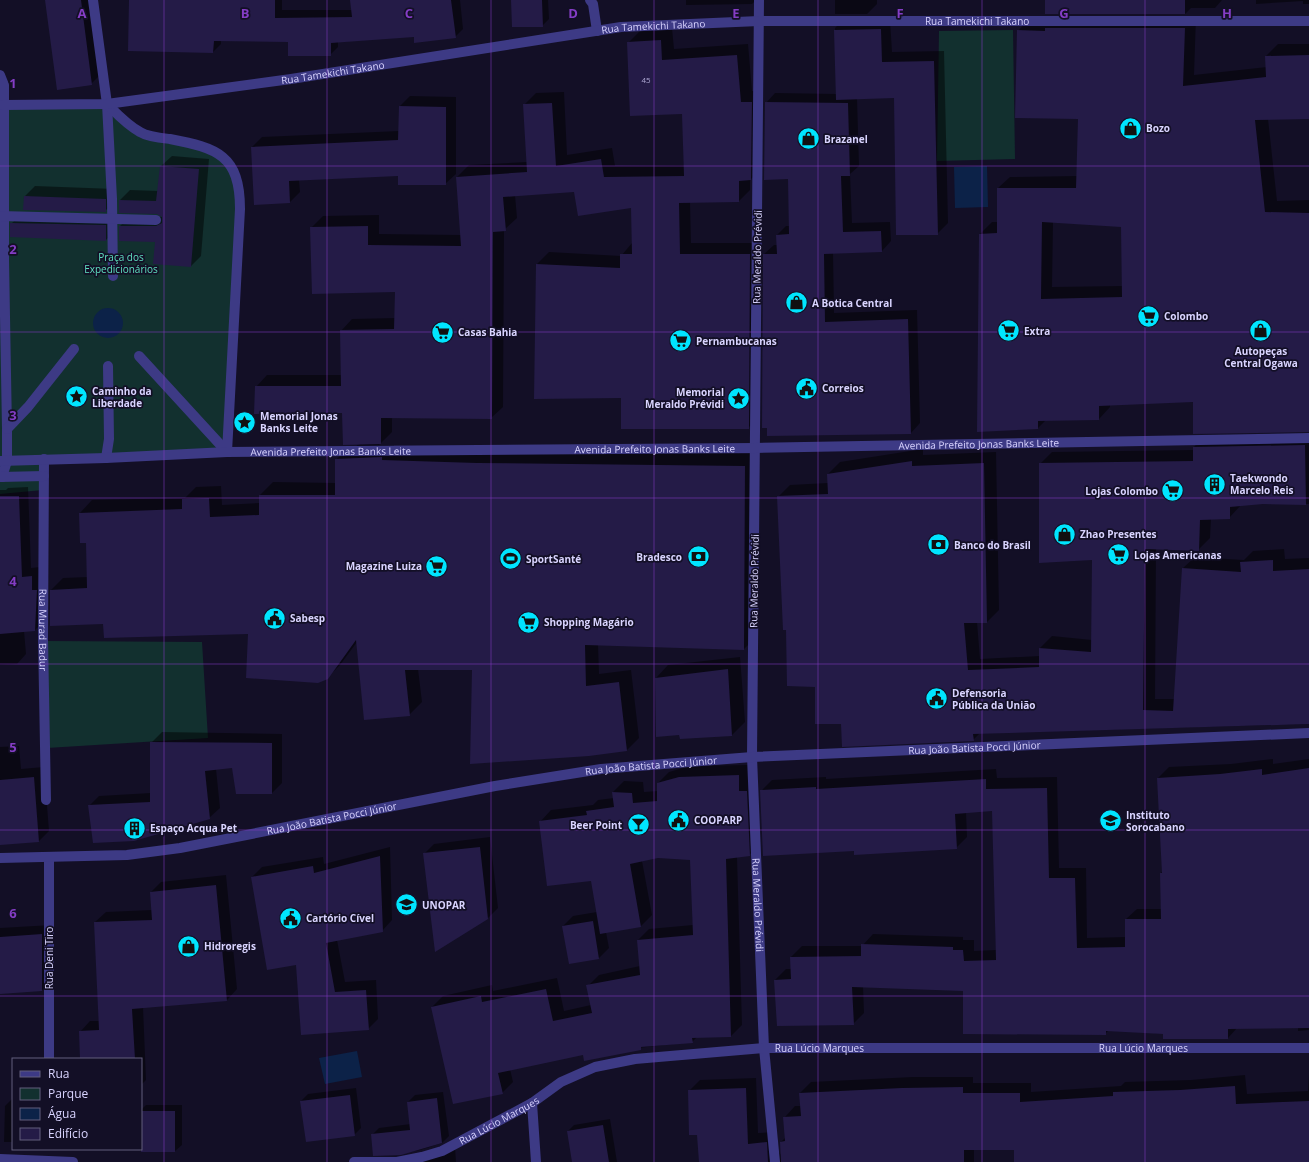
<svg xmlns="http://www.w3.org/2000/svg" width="1309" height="1162" viewBox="0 0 1309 1162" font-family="'Open Sans',sans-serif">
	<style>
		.green { fill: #12302f }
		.water { fill: #0c2248 }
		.shadow { fill: #0007; fill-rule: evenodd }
		.building { fill: #241b47; fill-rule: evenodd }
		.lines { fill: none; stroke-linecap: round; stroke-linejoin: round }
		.minor { stroke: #3d3a85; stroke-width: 10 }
		.grid { fill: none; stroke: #843dc5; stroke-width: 1; stroke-opacity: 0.55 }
		.labels { text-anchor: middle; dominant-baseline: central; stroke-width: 3.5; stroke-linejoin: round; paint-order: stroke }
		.number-label { font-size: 8px; fill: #aca6d1 }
		.street-label { font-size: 10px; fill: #d9d4ff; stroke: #130f26 }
		.poi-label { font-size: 10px; font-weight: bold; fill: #d9d4ff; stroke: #130f26; text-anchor: start }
		.park-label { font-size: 10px; fill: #5fe0c0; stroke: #130f26 }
		.grid-label { font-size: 13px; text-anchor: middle; font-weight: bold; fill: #843dc5; stroke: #130f26; stroke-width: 3.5; stroke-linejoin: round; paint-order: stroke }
	</style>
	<rect width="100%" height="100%" fill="#130f26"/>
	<path class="green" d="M1013,30L1015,159L937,161L939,31Z
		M107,106L128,125L202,146L229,167L237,194L226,451L43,458V490L0,494V312L7,109Z
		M46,641L202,642L208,738L47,748Z"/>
	<path class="water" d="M987,166L988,207L955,208L954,167Z
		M93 323a15 15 0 1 1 30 0a15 15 0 1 1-30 0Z
		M357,1051L362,1077L325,1084L319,1058Z"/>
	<path class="shadow" d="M47,0H90L99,76L91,84Z
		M130,0H282V10H352L351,0H460L463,29L455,37L414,36L338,42V47L330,55L289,41L221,40V44L213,52Z
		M512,0H548L549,19L542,26Z
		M686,0H756L752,4L686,5Z
		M835,0H877V4L867,14H835Z
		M1046,0H1222L1215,8H1191L1185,14Z
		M1256,0H1309V4H1303V1L1256,4Z
		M1196,16L1194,75L1267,67L1266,56L1278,44H1309V118L1268,119L1277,201L1309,200V431L1194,401L1110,404V407L1099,419L1046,420L1038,428L980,234L992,222H998V188L1010,177L1078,176L1079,118L1018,31L1029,19ZM1053,222L1122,226L1123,286L1052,287Z
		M845,18L890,20L892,52L944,51L948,223L937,234L895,97L857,98L859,166L850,174L852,223L890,222L891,241L882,251L833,252L834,313L917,310L920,423L911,433L764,254L774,245H777V235L786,226H790L789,178L766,103L775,93L837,94L835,28Z
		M672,28L674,49L748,44L752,91H763L762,168L750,180V190L739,201L690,202L691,243H761L760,416L748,428L622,397L535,398L537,264L549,252L621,256L632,243V207L575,191L515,195L517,218L504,230L503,407L491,418H392V432L379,445H394V448L490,450L757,454L756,637L744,649L598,644L599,674L631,670L639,738L627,750L473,669H418L422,702L409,715L357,642L340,665L327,678L249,633L104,623L51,590L63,578L88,577L87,542H81L80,513L92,500L185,498L196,487L221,486L222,505L260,503V495L273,482L336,483V460L348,447H355L359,444L343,412L256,387L267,375H342L341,331L352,319L396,318V291L311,228L323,216L379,215V234L461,235L457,177L469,165L527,162L524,105L536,93L564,92L567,155L612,148L615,166L684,165L683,113L628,43L640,31Z
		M410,96L456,97V174L445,184L399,175L299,180L300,192L290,202L252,147L262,137L399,131L400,106Z
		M172,156L209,159L201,256L191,266L156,241L120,240V226L130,216L162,217L160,214L120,200L130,190L159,191L161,166Z
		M35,186L115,189V201L105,211L25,196Z
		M22,213L116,215V229L106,240L12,223Z
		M1309,433V504L1263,503L1241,505L1229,518L1211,519L1210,538L1198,550L1156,548L1155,699H1175L1183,568L1195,557L1244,560L1253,551L1284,549L1285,559L1309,558V724L980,733L973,740L842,723L816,686L787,629L778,497L790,485L828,483V474L840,462L923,449V455L996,452L999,610L987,622H977L980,659L1040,656V648L1052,636L1092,640L1093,559L1040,464L1052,452L1194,450V447L1205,435Z
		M28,487L31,568L40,567L44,621L35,630L24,631L26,654L17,664L0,665V490H6L8,488Z
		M740,657L745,722L732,735L681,738L656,678L668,665Z
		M162,732L282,734V783L272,793L233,766L216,769L220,808L209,818L89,806L99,796L151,793V743Z
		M19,746L21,769L44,767L49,831L39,841L0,844V747Z
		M1273,759V764L1309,759V1030L1298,1031V1027L1237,1028L1228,1038L1109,1030L1105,1034L964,990L863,986L864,1013L853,1024L775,980L786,969H792L791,957L802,946H862L873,934L963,937V940H974V951L996,950L993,810L966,812L967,837L956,848L855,850L761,791L772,780L826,777V779L996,769L997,778L1057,777L1059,868H1086L1087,938L1126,937V919L1137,909H1161V873L1163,871L1158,778L1169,767L1231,764Z
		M750,765L760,844L749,855L737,857L742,1025L731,1036L697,1037L692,1042L583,1054L510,1069L513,1082L502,1093L432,1007L443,996L492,985L493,991L557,978L564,1011L591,1005L588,986L599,975L640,966L638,940L649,929L693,925L691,859L658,857L642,861L652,915L641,926L606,932L609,948L599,958L563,926L573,916L597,912L592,880L540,822L551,810L593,805L598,800L614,798L613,792L624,781L643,782L644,792L658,791V783L669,772L690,766Z
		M490,837L498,908L488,918L424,854L434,844Z
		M390,847L392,920L382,931L337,940L345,982L376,980L378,1019L368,1029L297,964L252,877L262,867L323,857L324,864Z
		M226,875L237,989L227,1000L143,1007L146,1080L141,1085V1059H81L80,1032L90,1021H99L95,922L106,912L152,910L151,892L161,882Z
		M52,925V980L42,990L0,993V928Z
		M1245,1075L1247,1094L1308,1091L1309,1075V1162H1015V1149H974V1162H700L698,1134L689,1091L700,1080L756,1078L758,1133L777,1132L779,1152L782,1156L781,1142L786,1137L785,1117L795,1106H801L800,1093L811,1082L913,1077H973V1083H1031V1092L1121,1086L1125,1082L1191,1080Z
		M356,1088L361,1128L354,1135L301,1101L308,1094Z
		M443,1092L449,1136L442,1143L420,1150L396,1154L372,1135L379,1128L411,1124L408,1102L415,1095Z
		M12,1099L13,1142H4L5,1106Z
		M146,1105H182V1145L175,1151H140L141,1110Z
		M610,1119L617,1162H573L568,1131L574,1125Z
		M455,1147L456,1162H383L410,1158Z"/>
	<path class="building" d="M45,0H81L92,85L57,90Z
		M129,0H275V18L352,17L350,0H451L456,38L414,43V37L331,43V56H288V42L214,41L213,53L128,51Z
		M511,0H542L543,27H512Z
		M1045,0H1185V14H1045Z
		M1045,28H1185L1183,86L1266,77L1265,56L1309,55V119L1255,120L1265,212L1309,213V432L1193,434V402L1099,406V420L1038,421V429L977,432L979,234L997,233V188H1076L1078,119L1015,118L1017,30L1045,31ZM1042,222L1121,227L1122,297L1041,299Z
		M881,29L882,62L934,61L938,235H896L894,98L836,100L834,30Z
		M661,40L662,60L737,55L741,102H752L751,180L739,181V202L679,203L680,254H750L749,429H621V398L534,399L536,264L620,268V254H632L631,208L578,216L574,192L503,197L506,231L493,232L492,419L381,418V444L343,445L342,413L254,414L255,386H341L340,330L394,329L395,292L312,294L310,227L368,226V245L461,246L456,177L527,172L523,104L552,103L556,166L601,159L604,177L684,176L682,114L630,116L627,42Z
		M765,102L848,103L850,176H841L843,232L881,231L882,252L824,254L825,322L908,319L911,434L767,436V428H762L763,254H777L776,235L789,234L788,179L764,180Z
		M399,106L446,107V185H398V176L289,181L290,203L254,205L251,147L398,140Z
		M160,166L199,169L191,267L153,264L155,242L119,241V226H156L162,223V217L157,214L119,213V200L156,201Z
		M24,196L106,199V212L23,210Z
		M10,223L106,225V241L10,237Z
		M1305,445L1306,505L1263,504L1230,507V519L1200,520L1199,551L1145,549L1143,710L1173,711L1182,568L1241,572L1240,562L1273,560V571L1309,569V724L973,734L974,741L842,747L841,724H815V687L787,686L786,630H783L777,496L828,494L827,474L912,461V466L984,463L987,623H964L968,670L1039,667V648L1091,652L1092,560L1039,563V463L1193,461V447Z
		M382,457V460L477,463L745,466L744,650L585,645L586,686L619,682L627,751L589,756L470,764L472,670H405L410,716L364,720L356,640L328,679L318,683L246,678L248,634L104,638L103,624L50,626V590L87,588L86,543H80L79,513L182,509V499L209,498L210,517L259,515V495H335V459Z
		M0,496H19L22,577L32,576V590H37L35,631L0,634Z
		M728,669L732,736L680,739L679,735L656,737L655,678Z
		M150,742L272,743V794H236L232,768L205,771L210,819L134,841L93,843L88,805L150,802Z
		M1309,768V1028L1228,1029V1039H1163V1034L1106,1031V1035L963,1034V991L852,987L854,1025L777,1026L774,980L791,979L790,957L861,956V944L953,947V950H963L964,961L996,960L992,811L955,814L957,849L854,855V851L763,856L760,790L816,787V789L986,779V789L1047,788L1049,878H1075L1077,948L1125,947V919H1161L1160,873H1162L1157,778L1220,774L1262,769V775Z
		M739,775V791H747L750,856L726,859L731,1037L692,1038L693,1043L641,1047V1050L584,1061L583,1055L498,1073L503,1094L453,1104L431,1007L481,996L482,1002L546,989L553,1021L592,1013L586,985L640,975L637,940L693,935L690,860L658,858L630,864L641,927L600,934L591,881L547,886L539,821L587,815L586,811L614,807L612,792L632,793L633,803L657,801V783L679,777Z
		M34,777L39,842L0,845V780Z
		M480,847L488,919L435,952L423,853Z
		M380,856L383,932L326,943L335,992L366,990L369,1030L301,1035L296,965L267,970L251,877L313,866L314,873Z
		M216,885L227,1001L132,1009L135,1059H80L79,1031L99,1030L94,922L152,920L150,892Z
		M593,921L599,959L569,964L562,926Z
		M42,934V991L0,994V937Z
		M1235,1086L1236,1104L1309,1101V1162H1014V1150H964V1162H781L780,1142L785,1141L783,1117L801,1116L799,1093L902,1088L963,1087V1093H1020V1102L1113,1096V1092L1180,1090Z
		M746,1088L748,1144L767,1142L768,1162H699L697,1135H689L688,1090Z
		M350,1095L355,1136L306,1142L300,1101Z
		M437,1098L442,1143L401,1155L373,1156L371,1134L410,1130L407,1102Z
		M141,1111H175V1152H141Z
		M603,1125L609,1162H572L567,1131Z"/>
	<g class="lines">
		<g class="minor">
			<path d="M93,0L107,104L112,199L113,276"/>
			<path d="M590,0L593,4L597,31"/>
			<path id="s1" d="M759,0L752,757L764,1048L775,1162"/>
			<path d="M0,75L4,85V260L7,429V461L2,477"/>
			<path d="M107,104C117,114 127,125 140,132C148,137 160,138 170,139C217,148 240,155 240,209L227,452"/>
			<path id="s2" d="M3,105L107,104L291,79L621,27L759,21H1309"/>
			<path d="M0,216L156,220"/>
			<path d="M139,356L227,452"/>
			<path d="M7,429L28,407L74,349"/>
			<path d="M106,458L109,439L108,366"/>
			<path id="s3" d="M44,459L43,639L46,800"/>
			<path id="s4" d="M0,461L106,458L227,452L755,448L1309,438"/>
			<path d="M0,477L44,476"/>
			<path d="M49,857V1059"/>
			<path id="s5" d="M0,858L127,855L180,848L495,786L601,769L752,757L1309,733"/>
			<path d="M532,1103L536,1162"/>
			<path d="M0,1159L73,1162"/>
			<path id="s6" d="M354,1162H397L422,1157L442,1151L532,1103L561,1082L595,1067L635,1059L764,1048H1309"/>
		</g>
	</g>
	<path class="grid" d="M164,0V1162M327,0V1162M491,0V1162M654,0V1162M818,0V1162M982,0V1162M1145,0V1162M0,166H1309M0,332H1309M0,498H1309M0,664H1309M0,830H1309M0,996H1309"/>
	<defs>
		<symbol id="shop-disc" viewBox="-11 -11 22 22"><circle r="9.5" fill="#00e5ff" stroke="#130f26"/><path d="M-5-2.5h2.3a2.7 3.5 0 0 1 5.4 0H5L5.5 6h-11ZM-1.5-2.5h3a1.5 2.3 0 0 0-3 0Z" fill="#111"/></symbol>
		<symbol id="supermarket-disc" viewBox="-11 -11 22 22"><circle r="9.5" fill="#00e5ff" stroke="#130f26"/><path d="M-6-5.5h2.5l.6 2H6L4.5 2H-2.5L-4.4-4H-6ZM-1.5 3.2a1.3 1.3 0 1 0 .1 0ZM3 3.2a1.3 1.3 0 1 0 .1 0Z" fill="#111"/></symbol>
		<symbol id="civic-disc" viewBox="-11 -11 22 22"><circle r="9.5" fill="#00e5ff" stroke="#130f26"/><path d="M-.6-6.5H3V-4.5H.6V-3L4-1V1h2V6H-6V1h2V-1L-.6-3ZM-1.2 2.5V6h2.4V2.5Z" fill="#111"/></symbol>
		<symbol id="sight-disc" viewBox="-11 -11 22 22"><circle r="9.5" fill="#00e5ff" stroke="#130f26"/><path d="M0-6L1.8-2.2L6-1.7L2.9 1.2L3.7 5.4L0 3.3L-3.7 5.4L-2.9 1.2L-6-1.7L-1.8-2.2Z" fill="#111"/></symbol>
		<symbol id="building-disc" viewBox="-11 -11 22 22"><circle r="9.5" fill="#00e5ff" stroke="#130f26"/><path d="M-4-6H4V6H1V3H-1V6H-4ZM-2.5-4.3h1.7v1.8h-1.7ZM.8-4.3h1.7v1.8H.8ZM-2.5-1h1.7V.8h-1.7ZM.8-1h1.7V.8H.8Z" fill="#111"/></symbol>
		<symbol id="bank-disc" viewBox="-11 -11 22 22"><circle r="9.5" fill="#00e5ff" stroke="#130f26"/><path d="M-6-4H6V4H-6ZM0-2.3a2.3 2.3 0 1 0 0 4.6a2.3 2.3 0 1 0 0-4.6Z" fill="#111"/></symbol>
		<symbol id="stadium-disc" viewBox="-11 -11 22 22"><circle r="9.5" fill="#00e5ff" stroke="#130f26"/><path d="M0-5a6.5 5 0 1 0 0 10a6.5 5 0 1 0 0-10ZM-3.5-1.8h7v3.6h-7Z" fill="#111"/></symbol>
		<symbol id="university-disc" viewBox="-11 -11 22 22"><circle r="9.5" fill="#00e5ff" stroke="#130f26"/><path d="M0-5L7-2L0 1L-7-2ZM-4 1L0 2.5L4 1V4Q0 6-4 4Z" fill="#111"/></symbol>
		<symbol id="bar-disc" viewBox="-11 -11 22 22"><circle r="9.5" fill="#00e5ff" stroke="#130f26"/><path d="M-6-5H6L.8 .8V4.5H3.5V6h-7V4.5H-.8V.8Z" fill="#111"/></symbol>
	</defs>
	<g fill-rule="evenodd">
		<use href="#shop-disc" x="1118" y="116" width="25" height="25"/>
		<use href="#shop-disc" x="796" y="126" width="25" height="25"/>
		<use href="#shop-disc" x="784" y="290" width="25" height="25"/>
		<use href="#supermarket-disc" x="1136" y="304" width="25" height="25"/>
		<use href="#supermarket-disc" x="996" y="318" width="25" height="25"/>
		<use href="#shop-disc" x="1248" y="318" width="25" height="25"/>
		<use href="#supermarket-disc" x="430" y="320" width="25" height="25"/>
		<use href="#supermarket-disc" x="668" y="328" width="25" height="25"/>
		<use href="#civic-disc" x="794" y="376" width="25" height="25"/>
		<use href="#sight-disc" x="64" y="384" width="25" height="25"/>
		<use href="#sight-disc" x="726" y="386" width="25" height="25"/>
		<use href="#sight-disc" x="232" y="410" width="25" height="25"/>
		<use href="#building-disc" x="1202" y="472" width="25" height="25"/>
		<use href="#supermarket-disc" x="1160" y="478" width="25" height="25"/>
		<use href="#shop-disc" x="1052" y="522" width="25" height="25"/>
		<use href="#bank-disc" x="926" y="532" width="25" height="25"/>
		<use href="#supermarket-disc" x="1106" y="542" width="25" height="25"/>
		<use href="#bank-disc" x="686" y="544" width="25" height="25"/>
		<use href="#stadium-disc" x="498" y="546" width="25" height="25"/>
		<use href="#supermarket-disc" x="424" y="554" width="25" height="25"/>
		<use href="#civic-disc" x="262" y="606" width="25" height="25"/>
		<use href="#supermarket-disc" x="516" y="610" width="25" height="25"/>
		<use href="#civic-disc" x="924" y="686" width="25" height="25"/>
		<use href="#civic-disc" x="666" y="808" width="25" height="25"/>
		<use href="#university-disc" x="1098" y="808" width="25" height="25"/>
		<use href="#bar-disc" x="626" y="812" width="25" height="25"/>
		<use href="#building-disc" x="122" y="816" width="25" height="25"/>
		<use href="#university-disc" x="394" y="892" width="25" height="25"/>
		<use href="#civic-disc" x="278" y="906" width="25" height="25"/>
		<use href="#shop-disc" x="176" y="934" width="25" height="25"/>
	</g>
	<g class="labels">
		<g class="number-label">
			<text x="646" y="79">45</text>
		</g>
		<g class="street-label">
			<text stroke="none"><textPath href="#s2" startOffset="980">Rua Tamekichi Takano</textPath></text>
			<text stroke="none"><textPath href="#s2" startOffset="656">Rua Tamekichi Takano</textPath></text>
			<text stroke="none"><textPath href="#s2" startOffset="332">Rua Tamekichi Takano</textPath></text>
			<text transform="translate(757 257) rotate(-89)">Rua Meraldo Prévidi</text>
			<text stroke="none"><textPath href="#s4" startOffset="979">Avenida Prefeito Jonas Banks Leite</textPath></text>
			<text stroke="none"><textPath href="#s4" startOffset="655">Avenida Prefeito Jonas Banks Leite</textPath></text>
			<text stroke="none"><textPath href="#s4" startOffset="331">Avenida Prefeito Jonas Banks Leite</textPath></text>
			<text transform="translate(754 581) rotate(-89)">Rua Meraldo Prévidi</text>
			<text stroke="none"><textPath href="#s3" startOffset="171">Rua Murad Badur</textPath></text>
			<text stroke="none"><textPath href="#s5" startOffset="983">Rua João Batista Pocci Júnior</textPath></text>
			<text stroke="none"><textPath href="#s5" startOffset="659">Rua João Batista Pocci Júnior</textPath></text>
			<text stroke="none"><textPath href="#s5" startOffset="335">Rua João Batista Pocci Júnior</textPath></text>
			<text stroke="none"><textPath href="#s1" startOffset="905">Rua Meraldo Prévidi</textPath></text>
			<text transform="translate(49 958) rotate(-90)">Rua Deni Tiro</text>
			<text stroke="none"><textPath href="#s6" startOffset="490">Rua Lúcio Marques</textPath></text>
			<text stroke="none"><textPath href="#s6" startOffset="814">Rua Lúcio Marques</textPath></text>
			<text stroke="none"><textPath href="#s6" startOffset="154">Rua Lúcio Marques</textPath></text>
		</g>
		<g class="poi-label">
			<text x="1146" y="128">Bozo</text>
			<text x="824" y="139">Brazanel</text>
			<text x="812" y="303">A Botica Central</text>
			<text x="1164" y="316">Colombo</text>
			<text x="1024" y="331">Extra</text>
			<text x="458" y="332">Casas Bahia</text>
			<text x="696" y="341">Pernambucanas</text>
			<text x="1261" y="351" text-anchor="middle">Autopeças<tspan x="1261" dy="12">Central Ogawa</tspan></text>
			<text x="822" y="388">Correios</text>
			<text x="92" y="391">Caminho da<tspan x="92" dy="12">Liberdade</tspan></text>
			<text x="724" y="392" text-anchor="end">Memorial<tspan x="724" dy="12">Meraldo Prévidi</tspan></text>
			<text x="260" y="416">Memorial Jonas<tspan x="260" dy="12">Banks Leite</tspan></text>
			<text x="1230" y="478">Taekwondo<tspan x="1230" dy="12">Marcelo Reis</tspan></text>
			<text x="1158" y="491" text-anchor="end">Lojas Colombo</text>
			<text x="1080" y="534">Zhao Presentes</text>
			<text x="954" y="545">Banco do Brasil</text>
			<text x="1134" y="555">Lojas Americanas</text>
			<text x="682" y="557" text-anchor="end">Bradesco</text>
			<text x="526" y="559">SportSanté</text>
			<text x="422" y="566" text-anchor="end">Magazine Luiza</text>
			<text x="290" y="618">Sabesp</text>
			<text x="544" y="622">Shopping Magário</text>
			<text x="952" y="693">Defensoria<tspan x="952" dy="12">Pública da União</tspan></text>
			<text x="1126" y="815">Instituto<tspan x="1126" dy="12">Sorocabano</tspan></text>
			<text x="694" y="820">COOPARP</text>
			<text x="622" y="825" text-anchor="end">Beer Point</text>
			<text x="150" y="828">Espaço Acqua Pet</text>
			<text x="422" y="905">UNOPAR</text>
			<text x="306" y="918">Cartório Cível</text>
			<text x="204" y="946">Hidroregis</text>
		</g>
		<g class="park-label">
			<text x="121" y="257">Praça dos<tspan x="121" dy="12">Expedicionários</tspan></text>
		</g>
	</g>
	<g class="grid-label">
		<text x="82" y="18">A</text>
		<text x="245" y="18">B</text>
		<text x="409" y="18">C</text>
		<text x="573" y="18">D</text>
		<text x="736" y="18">E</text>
		<text x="900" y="18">F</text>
		<text x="1064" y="18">G</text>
		<text x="1227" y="18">H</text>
		<text x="13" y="88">1</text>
		<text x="13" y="254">2</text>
		<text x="13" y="420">3</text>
		<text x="13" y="586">4</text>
		<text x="13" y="752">5</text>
		<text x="13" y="918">6</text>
	</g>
	<rect x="12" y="1058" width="130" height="92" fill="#130f26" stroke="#625e7d"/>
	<rect x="20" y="1071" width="20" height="6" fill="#3d3a85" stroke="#625e7d"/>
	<text x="48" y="1078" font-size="12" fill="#d9d4ff">Rua</text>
	<rect x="20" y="1088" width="20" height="12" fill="#12302f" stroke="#625e7d"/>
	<text x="48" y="1098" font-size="12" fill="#d9d4ff">Parque</text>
	<rect x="20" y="1108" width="20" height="12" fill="#0c2248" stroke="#625e7d"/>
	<text x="48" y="1118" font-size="12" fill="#d9d4ff">Água</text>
	<rect x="20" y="1128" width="20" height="12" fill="#241b47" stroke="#625e7d"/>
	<text x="48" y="1138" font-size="12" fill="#d9d4ff">Edifício</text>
</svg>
